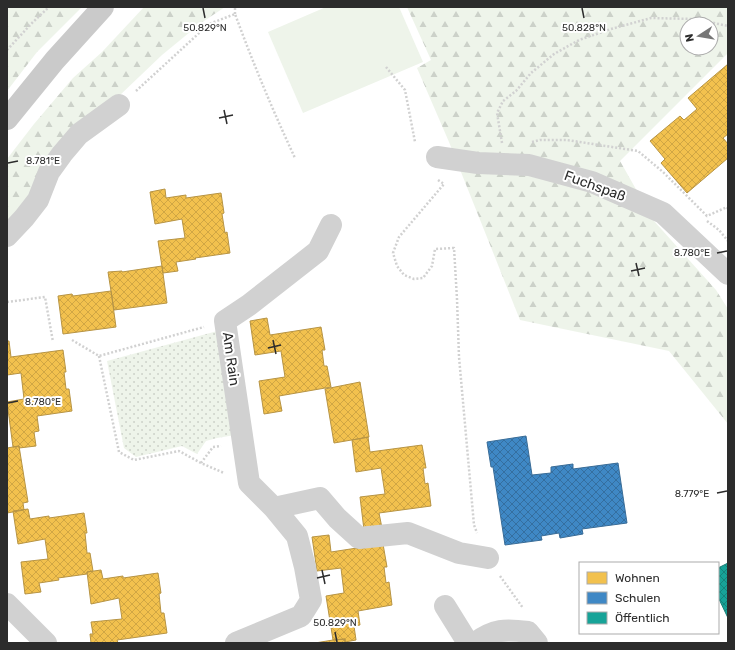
<svg xmlns="http://www.w3.org/2000/svg" width="735" height="650" viewBox="0 0 735 650" font-family="Rubik,sans-serif">
	<style>
		.green { fill: #eef4ea }
		.forest { fill: url(#forest-firs); fill-rule: evenodd }
		.park { fill: url(#park-dots) }
		.homes { fill: url(#homes-cross-hatch); stroke: #b79444 }
		.schools { fill: url(#schools-cross-hatch); stroke: #396c97 }
		.public { fill: url(#public-cross-hatch); stroke: #1d7f78 }
		.lines { fill: none; stroke-linecap: round; stroke-linejoin: round }
		.path { stroke: #d1d1d1; stroke-width: 2.5; stroke-dasharray: 2 2; stroke-linecap: butt }
		.street { stroke: #d1d1d1; stroke-width: 22 }
		.secondary { stroke: #cacaca; stroke-width: 22 }
		.ticks { fill: none; stroke: #2c2c2c; stroke-width: 1.5 }
		.labels { text-anchor: middle; dominant-baseline: central; stroke-width: 4; stroke-linejoin: round; paint-order: stroke }
		.street-label { font-size: 14px; fill: #2c2c2c; stroke: #fff }
		.ticks-label { font-size: 10px; text-anchor: middle; fill: #2c2c2c; stroke: #fff; stroke-width: 4; stroke-linejoin: round; paint-order: stroke }
	</style>
	<defs>
		<pattern id="forest-firs" width="22" height="20" patternUnits="userSpaceOnUse"><rect width="22" height="20" fill="#eef4ea"/><path d="M5 1l3.5 6h-7zM16 11l3.5 6h-7z" fill="#ccd1c9"/></pattern>
		<pattern id="park-dots" width="8" height="8" patternUnits="userSpaceOnUse"><rect width="8" height="8" fill="#eef4ea"/><path d="M2 2h.1M6 6h.1" fill="none" stroke="#ccd1c9" stroke-width="1.8" stroke-linecap="round"/></pattern>
		<pattern id="homes-cross-hatch" width="8" height="8" patternUnits="userSpaceOnUse"><rect width="8" height="8" fill="#f2c14e"/><path d="M0 0l8 8M0 8l8-8" fill="none" stroke="#d0a644"/></pattern>
		<pattern id="schools-cross-hatch" width="8" height="8" patternUnits="userSpaceOnUse"><rect width="8" height="8" fill="#3f88c5"/><path d="M0 0l8 8M0 8l8-8" fill="none" stroke="#356fa0"/></pattern>
		<pattern id="public-cross-hatch" width="8" height="8" patternUnits="userSpaceOnUse"><rect width="8" height="8" fill="#17a398"/><path d="M0 0l8 8M0 8l8-8" fill="none" stroke="#15857c"/></pattern>
	</defs>
	<rect width="100%" height="100%" fill="#fff"/>
	<path class="green" d="M326,7H399L423,62L303,113L268,32Z"/>
	<path class="forest" d="M7,7H82L37,52L7,91Z
		M144,7H225L201,23L162,55L96,118L7,229V159L34,124L73,78L102,52Z
		M407,7H728V53L620,161L654,221L716,290L728,309V424L669,351L520,320L449,142L417,68L431,60ZM687,24H711V48H687Z"/>
	<path class="park" d="M221,330L235,435L217,438L206,441L197,454L182,446L136,457L124,448L107,361Z"/>
	<path class="homes" d="M728,64V134L723,138L728,144V158L687,193L661,163L665,159L650,141L680,116L684,120L697,109L688,98Z
		M165,189L166,198L186,195V198L221,193L224,213L222,214L225,233L227,232L230,253L195,258L196,259L176,262L178,271L163,273L158,241L185,238L182,219L155,224L150,192Z
		M162,266L167,303L114,310L108,272L122,271V272Z
		M111,291L116,327L63,334L58,296L72,294L73,296Z
		M267,318L270,335L321,327L325,350H322L324,366H327L331,387L279,396L282,411L264,414L259,381L285,377L281,351L255,355L250,321Z
		M7,341H9L11,357L63,350L66,372H64L66,389H69L72,411L37,416L39,431L34,432L36,446L19,448V446L13,447L7,402L24,399L21,373L7,375Z
		M360,382L369,437L334,443L325,389Z
		M368,437L370,452L422,445L426,468H423L425,484L428,483L431,506L379,513L382,528L364,530L360,497L385,494L381,468L356,472L352,440Z
		M19,446L28,502L23,503L24,510L7,513V448Z
		M28,509L30,519L49,516V518L84,513L87,533H85L87,553H90L93,571L87,572V574L58,578L59,580L39,583L41,592L25,594L21,562L48,559L45,539L18,544L13,511Z
		M329,535L331,552L383,544L387,567H384L386,583L389,582L392,605L358,611L360,625L354,626L356,640L345,642V639L333,640L326,596L344,593L341,568L317,571L312,537Z
		M101,570L103,579L123,576V578L158,573L161,593L159,594L161,613H164L167,633L117,640L118,643H91L90,634H93L91,622L122,619L119,598L91,604L87,572Z
		M345,639V643H315L333,640Z"/>
	<path class="schools" d="M526,436L532,475L551,473V467L573,464V469L618,463L627,523L582,529L583,534L560,538L559,533L541,536L542,540L505,545L493,467H491L487,442Z"/>
	<path class="public" d="M728,563V618L718,597V568Z"/>
	<g class="lines">
		<path class="path" d="M235,14V7
			M7,50L32,23L49,7
			M386,67L405,90L415,142
			M136,91L209,24L235,14C253,63 273,111 295,158
			M532,142L540,140H567L638,151L663,172L707,216L727,207L728,209
			M502,143L497,113L503,101L516,91L531,73L554,54L579,40L611,29L651,18L695,19L728,26
			M438,180L444,184L399,237L393,253L397,266L404,275L414,279L423,278L432,266L435,249L454,248L457,299L459,357L474,525L477,533
			M707,221L719,230L728,241
			M7,302L45,297L53,342
			M72,340L99,356L204,327
			M99,356L119,452L134,460L179,451L201,463L224,473
			M201,463L213,447L221,446
			M500,576L523,608"/>
		<path class="street" d="M437,157L478,163L529,165L592,182L663,213L728,274
			M7,236L24,218L38,200L49,172L62,154L79,134L119,105
			M274,508L320,498L337,518L359,538L408,533L459,553L488,558
			M7,604L46,643
			M445,606L468,643
			M236,643L301,616L311,600L305,567L297,536L274,508L249,483L225,321L249,305L318,251L331,225
			M475,643C494,629 505,629 528,632L537,643"/>
		<path class="secondary" d="M7,119L55,60L103,7"/>
	</g>
	<path class="ticks" d="M203,8L205,18M582,8L584,18M224,110L227,124M219,118L233,115M8,163L18,161M717,253L727,251M636,263L639,276M631,271L645,268M273,340L276,354M268,348L281,345M8,403L18,401M717,493L727,491M322,570L325,584M317,578L330,575M335,632L337,642"/>
	<g class="labels">
		<g class="street-label">
			<text transform="translate(595 186) rotate(20)">Fuchspaß</text>
			<text transform="translate(231 359) rotate(82)">Am Rain</text>
		</g>
	</g>
	<g class="ticks-label">
		<text x="205" y="31">50.829°N</text>
		<text x="584" y="31">50.828°N</text>
		<text x="43" y="164">8.781°E</text>
		<text x="692" y="256">8.780°E</text>
		<text x="43" y="405">8.780°E</text>
		<text x="692" y="497">8.779°E</text>
		<text x="335" y="626">50.829°N</text>
	</g>
	<rect width="735" height="650" fill="none" stroke="#2c2c2c" stroke-width="16"/>
	<rect x="579" y="562" width="140" height="72" fill="#ffffff" stroke="#ababab"/>
	<rect x="587" y="572" width="20" height="12" fill="#f2c14e" stroke="#ababab"/>
	<text x="615" y="582" font-size="12" fill="#2c2c2c">Wohnen</text>
	<rect x="587" y="592" width="20" height="12" fill="#3f88c5" stroke="#ababab"/>
	<text x="615" y="602" font-size="12" fill="#2c2c2c">Schulen</text>
	<rect x="587" y="612" width="20" height="12" fill="#17a398" stroke="#ababab"/>
	<text x="615" y="622" font-size="12" fill="#2c2c2c">Öffentlich</text>
	<g transform="translate(699 36) rotate(258)"><circle r="19" fill="#ffffff" stroke="#ababab"/>
	<path d="M0-3L7 15L0 10L-7 15Z" fill="#767676"/>
	<text y="-6" font-size="11" font-weight="bold" text-anchor="middle" fill="#2c2c2c">N</text>
	</g>
</svg>
